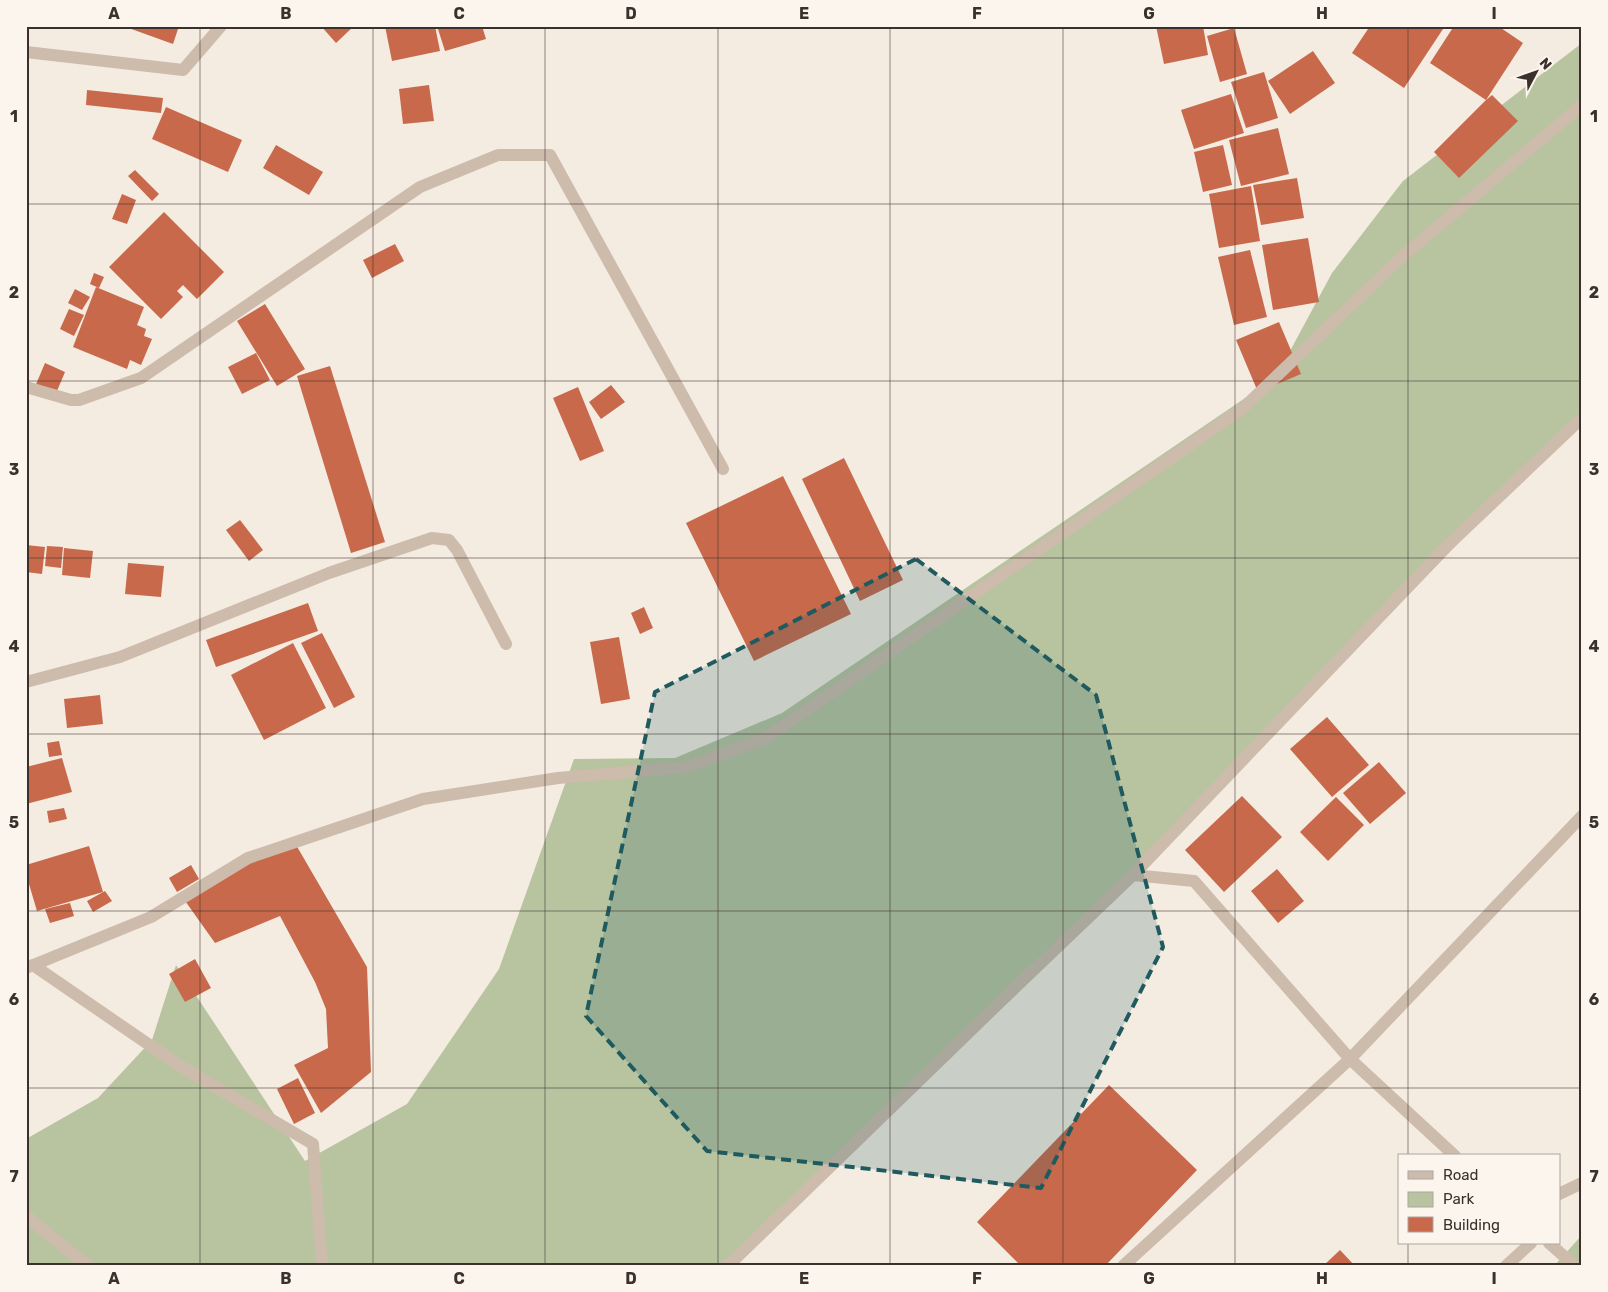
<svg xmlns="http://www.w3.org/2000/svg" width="1608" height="1292" viewBox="0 0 1608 1292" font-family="Rubik,sans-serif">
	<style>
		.green { fill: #b8c4a0 }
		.building { fill: #c8694b }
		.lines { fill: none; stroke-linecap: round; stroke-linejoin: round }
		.minor { stroke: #cdbbac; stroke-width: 12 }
		.marked { fill: #1f5a5e; fill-opacity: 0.2; stroke: #1f5a5e; stroke-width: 4; stroke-dasharray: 10 6; stroke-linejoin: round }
		.grid { fill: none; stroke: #3b302b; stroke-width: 1; stroke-opacity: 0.55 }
		.neatline { fill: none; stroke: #3b302b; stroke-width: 2 }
		.grid-label { font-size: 16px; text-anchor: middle; font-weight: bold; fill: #3b302b }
	</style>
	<rect width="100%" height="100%" fill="#f4ebe1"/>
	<path class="green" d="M1582,43V415L1218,792L735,1266H26V1139L98,1098L152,1040L176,965L305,1161L407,1104L499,969L574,759L675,758L782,713L1276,377L1332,273L1403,181Z
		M1582,1235V1266H1554Z"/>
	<path class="building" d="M123,26H179L173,44Z
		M321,26H354L336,43Z
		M385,26H435L440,51L392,61Z
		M437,26H482L486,39L445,51Z
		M1156,26H1203L1208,55L1164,64Z
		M1370,26H1445L1404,88L1352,53Z
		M1454,26H1498L1523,43L1486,100L1492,95L1518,121L1459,178L1434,152L1486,100L1430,63Z
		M1234,28L1247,74L1220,82L1207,36Z
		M1313,51L1335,83L1290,114L1268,81Z
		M1264,72L1278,118L1246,128L1231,82Z
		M429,85L434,121L403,124L399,89Z
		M87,90L163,98L161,113L86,105Z
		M1231,94L1244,133L1194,149L1181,110Z
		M166,107L242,140L228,172L152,139Z
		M1278,128L1289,174L1241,186L1229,140Z
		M276,145L323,172L309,195L263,168Z
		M1223,145L1232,185L1203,192L1194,152Z
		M135,170L159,194L152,201L128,176Z
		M1297,178L1304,218L1261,225L1253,185Z
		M1251,186L1260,241L1219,248L1209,194Z
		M122,194L136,200L127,224L112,219Z
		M164,212L224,272L197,299L183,285L177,291L183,297L161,319L109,267Z
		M1308,238L1319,302L1273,310L1262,245Z
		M395,244L404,261L372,278L363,260Z
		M1250,250L1267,317L1234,325L1218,257Z
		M94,273L104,277L99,288L90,284Z
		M96,287L144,307L137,325L146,329L144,336L152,339L141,365L130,360L127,369L73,347Z
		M75,289L90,297L82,310L68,303Z
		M265,304L305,369L277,386L237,321Z
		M69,309L84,315L74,336L60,329Z
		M1279,322L1301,374L1258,392L1236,340Z
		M256,353L270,380L242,394L228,367Z
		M45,363L65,372L54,398L34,389Z
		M330,366L385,542L351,553L297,376Z
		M611,385L625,402L601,419L589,402Z
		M578,387L604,451L580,461L553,398Z
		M844,458L903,580L860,601L802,479Z
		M783,476L851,614L754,661L686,523Z
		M240,520L263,550L249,561L226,530Z
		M26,545L45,547L42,574L26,572Z
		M47,546L63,547L61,568L45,566Z
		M64,548L93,551L90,578L62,575Z
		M128,563L164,566L161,597L125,594Z
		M308,603L318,631L216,667L206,640Z
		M644,607L653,628L640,634L631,613Z
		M322,633L355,697L334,708L301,643Z
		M619,637L630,699L601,704L590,642Z
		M293,643L326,708L264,740L231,675Z
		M100,695L103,724L67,728L64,699Z
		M1327,717L1369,765L1332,797L1290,749Z
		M59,741L62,755L49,757L47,743Z
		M62,758L72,792L26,804V767Z
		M1379,762L1406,793L1370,824L1343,793Z
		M1242,796L1282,837L1224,892L1185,850Z
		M1336,797L1364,825L1328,861L1300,832Z
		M64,808L67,819L49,823L47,811Z
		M292,838L367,967L371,1072L321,1113L294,1065L328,1048L326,1009L315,982L280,916L215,943L183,898Z
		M89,846L103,892L37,911L26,874V865Z
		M191,865L199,879L177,892L169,878Z
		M1277,869L1304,901L1278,923L1251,891Z
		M105,891L112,901L93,912L87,901Z
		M70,903L74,916L50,923L45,909Z
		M195,959L211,988L185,1002L169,974Z
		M298,1078L315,1113L294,1124L277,1089Z
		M1109,1085L1197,1170L1105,1266H1021L977,1222Z
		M1340,1250L1355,1266H1323Z"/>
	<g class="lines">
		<path class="minor" d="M26,52L183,70L221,26
			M26,387L71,400H79L141,378L420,187L498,155H550L723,469
			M26,682L120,657L329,573L432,538L449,540L457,550L506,644
			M1133,875L1194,881L1350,1059L1455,1156
			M33,965L180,1066L313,1144L322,1266
			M26,968L151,917L248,858L423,799L558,778L687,767L766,738L1242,409L1404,255L1582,105
			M1559,1194L1582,1183
			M26,1216L88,1266
			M1549,1243L1575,1266
			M725,1266L732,1262L998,1004L1133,875L1446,547L1582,418
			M1123,1266L1350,1059L1582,816
			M1506,1266L1531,1243"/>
	</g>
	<path class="marked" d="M916,559L1096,695L1163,947L1041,1188L707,1151L586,1016L655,692Z"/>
	<path class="grid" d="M200,26V1266M373,26V1266M545,26V1266M718,26V1266M890,26V1266M1063,26V1266M1235,26V1266M1408,26V1156M26,204H1582M26,381H1582M26,558H1582M26,734H1582M26,911H1582M26,1088H1582M1408,1243V1266"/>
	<rect width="1608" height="1292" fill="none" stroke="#fbf5ee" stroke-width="55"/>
	<rect x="1398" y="1154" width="162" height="90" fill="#fbf5ee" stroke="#aea6a0"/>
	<rect x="1408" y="1171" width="25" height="8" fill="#cdbbac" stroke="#aea6a0"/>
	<text x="1443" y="1180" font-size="15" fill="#3b302b">Road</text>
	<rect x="1408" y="1192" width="25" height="15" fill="#b8c4a0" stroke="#aea6a0"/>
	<text x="1443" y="1204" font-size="15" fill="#3b302b">Park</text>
	<rect x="1408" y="1217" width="25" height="15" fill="#c8694b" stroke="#aea6a0"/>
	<text x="1443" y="1230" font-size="15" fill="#3b302b">Building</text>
	<g transform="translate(1536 72) rotate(49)" stroke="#fbf5ee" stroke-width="4" paint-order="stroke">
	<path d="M0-4L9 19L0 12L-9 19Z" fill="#3b302b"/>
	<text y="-8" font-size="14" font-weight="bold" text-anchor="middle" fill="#3b302b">N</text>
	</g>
	<rect x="28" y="28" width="1552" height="1236" class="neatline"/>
	<g class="grid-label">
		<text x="114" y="19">A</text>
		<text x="286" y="19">B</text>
		<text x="459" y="19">C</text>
		<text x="631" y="19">D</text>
		<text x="804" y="19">E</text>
		<text x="977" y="19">F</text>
		<text x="1149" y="19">G</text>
		<text x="1322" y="19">H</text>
		<text x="1494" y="19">I</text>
		<text x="14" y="122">1</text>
		<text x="1594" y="122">1</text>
		<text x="14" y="298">2</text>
		<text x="1594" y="298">2</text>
		<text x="14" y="475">3</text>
		<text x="1594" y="475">3</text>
		<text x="14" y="652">4</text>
		<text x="1594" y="652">4</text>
		<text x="14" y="828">5</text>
		<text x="1594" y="828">5</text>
		<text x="14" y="1005">6</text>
		<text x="1594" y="1005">6</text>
		<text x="14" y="1182">7</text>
		<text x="1594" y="1182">7</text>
		<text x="114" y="1284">A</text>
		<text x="286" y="1284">B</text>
		<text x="459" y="1284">C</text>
		<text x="631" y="1284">D</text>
		<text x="804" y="1284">E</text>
		<text x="977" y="1284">F</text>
		<text x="1149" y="1284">G</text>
		<text x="1322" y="1284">H</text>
		<text x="1494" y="1284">I</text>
	</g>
</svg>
